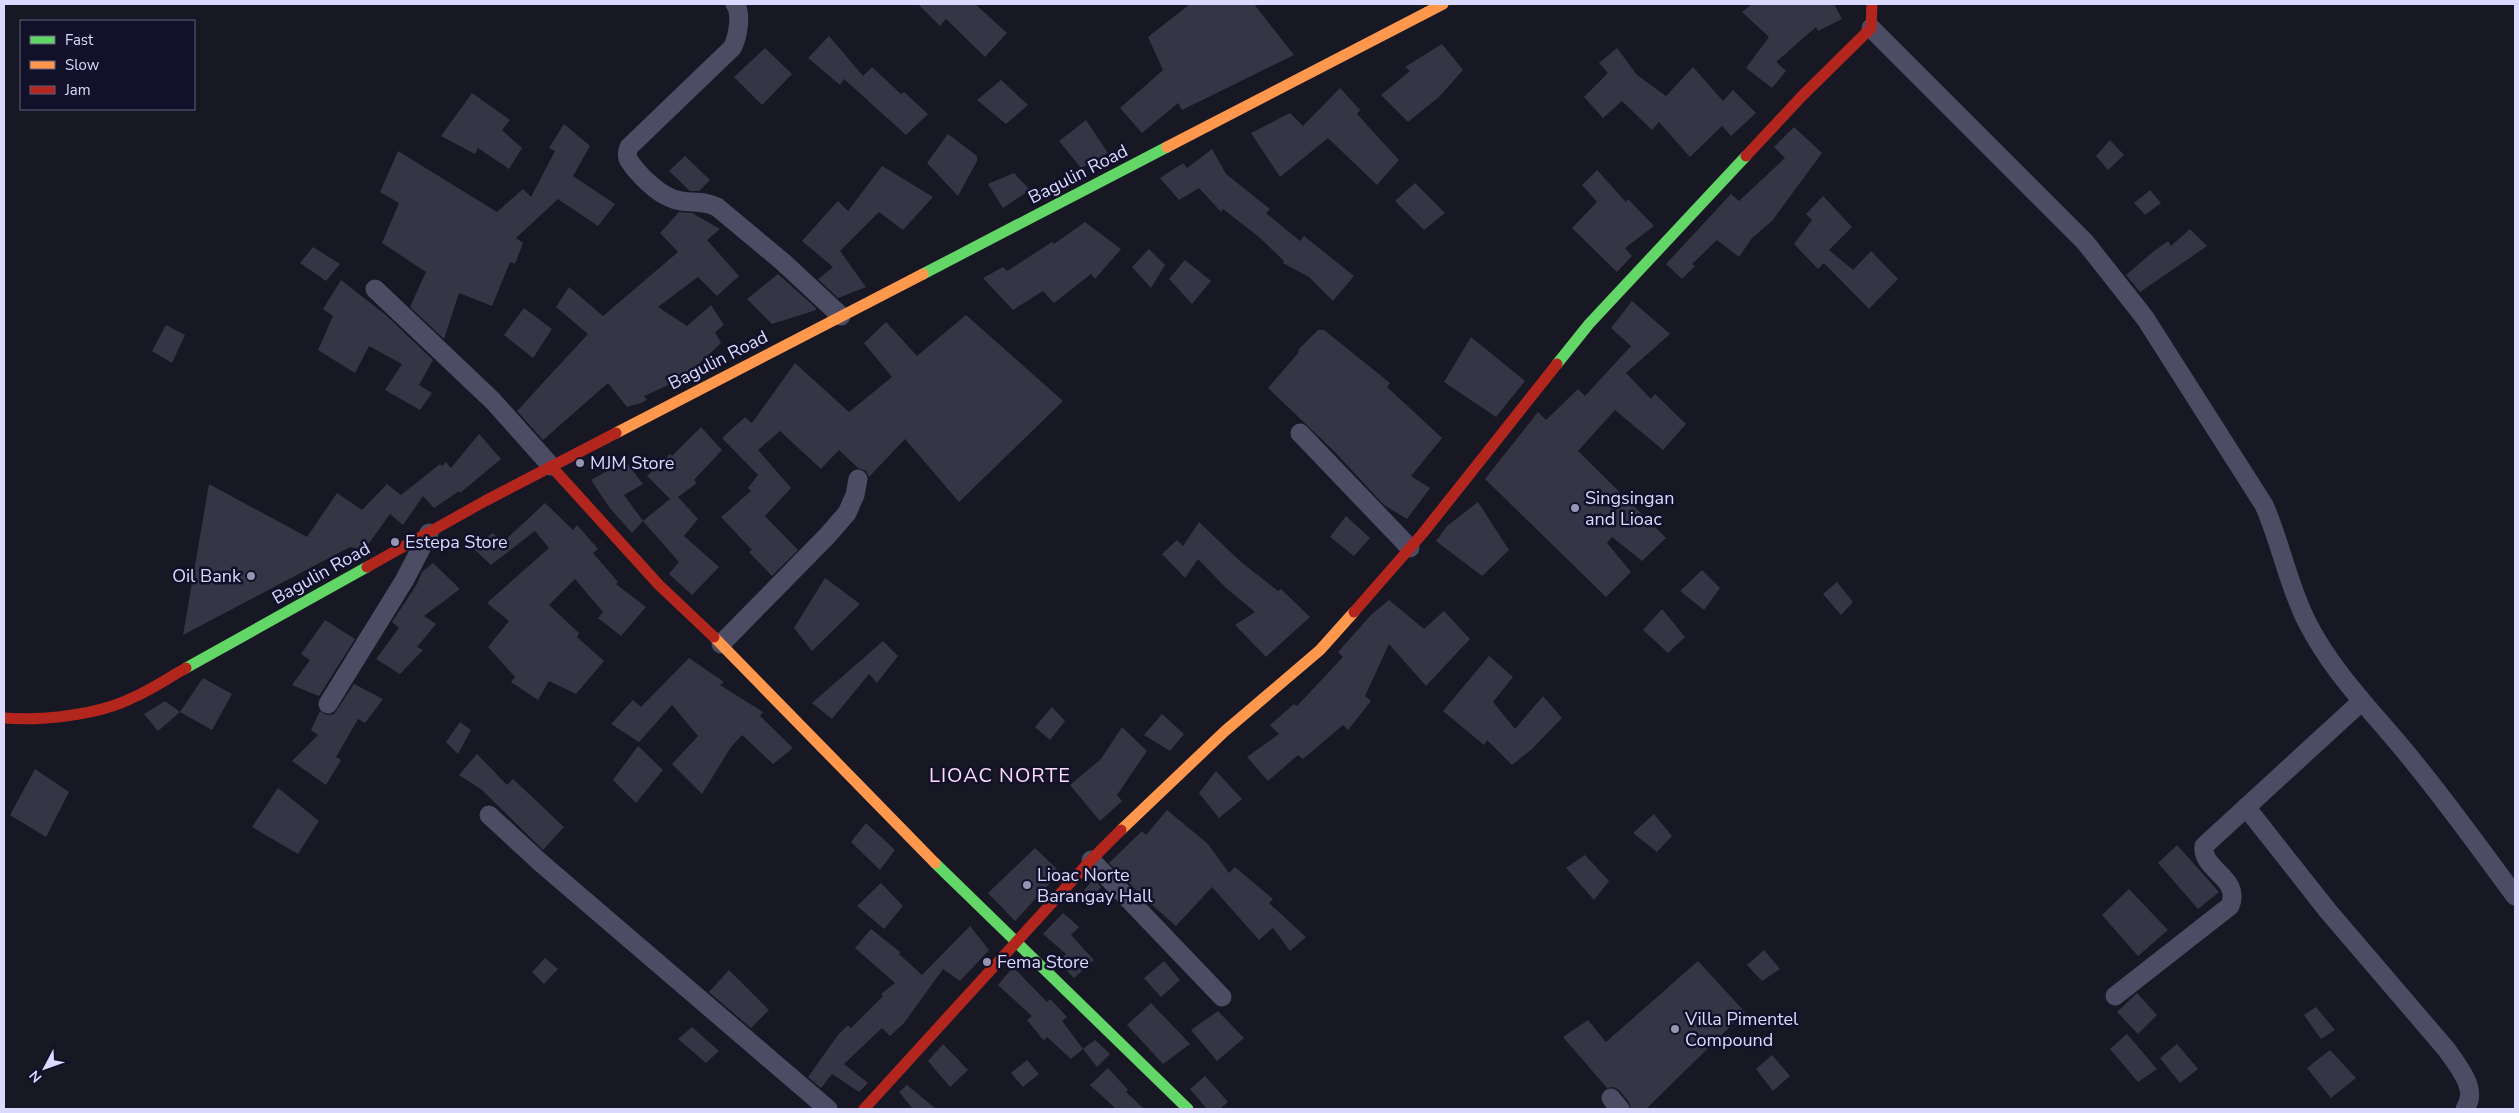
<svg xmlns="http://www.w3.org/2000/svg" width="2519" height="1113" viewBox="0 0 2519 1113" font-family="'Nunito Sans',sans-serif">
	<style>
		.building { fill: #363546 }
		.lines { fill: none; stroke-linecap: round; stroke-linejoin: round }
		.street { stroke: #4c4d65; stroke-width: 19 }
		.fast { stroke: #63d668; stroke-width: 11 }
		.slow { stroke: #ff974d; stroke-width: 11 }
		.jam { stroke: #b3261e; stroke-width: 11 }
		.poi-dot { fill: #9796b2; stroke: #13112a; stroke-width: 2 }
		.labels { text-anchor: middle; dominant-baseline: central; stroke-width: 5; stroke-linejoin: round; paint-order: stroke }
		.street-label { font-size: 18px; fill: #dbdafe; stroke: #13112a }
		.poi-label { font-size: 18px; fill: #dbdafe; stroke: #13112a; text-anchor: start }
		.quarter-label { font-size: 20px; letter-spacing: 1px; fill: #ffdcf5; stroke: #13112a }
	</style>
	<rect width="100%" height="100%" fill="#181724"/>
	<path class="building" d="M918,4H975L1007,33L985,57L946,19L940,26Z
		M1190,4H1254L1294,55L1182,110L1178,103L1142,133L1120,108L1163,70L1148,37Z
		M1752,4H1834L1842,19L1818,31L1816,27L1776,62L1786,71L1772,88L1746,68L1769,37L1742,12Z
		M829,36L863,76L872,67L901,94L904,92L928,114L906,135L844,79L840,85L808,58Z
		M1442,44L1463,70L1439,97L1408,122L1381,95L1410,71L1405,67Z
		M765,48L792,74L762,105L734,77Z
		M1617,48L1637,75L1666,96L1693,67L1723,101L1733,90L1756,113L1731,136L1722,126L1690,157L1659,122L1652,130L1622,101L1603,118L1584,97L1608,73L1599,63Z
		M1001,80L1028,105L1006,124L977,100Z
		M1340,88L1360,110L1357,114L1399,160L1377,185L1328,138L1280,177L1251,133L1290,113L1303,126Z
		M472,93L510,120L502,130L522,148L509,169L478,148L475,154L441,136Z
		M1086,120L1108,153L1081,168L1059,141Z
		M564,124L590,146L573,176L615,204L598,226L558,199L516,238L523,243L515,264L510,262L492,306L459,293L444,339L410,307L426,272L382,243L399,203L380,192L398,151L497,212L523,189L531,197L555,151L549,148Z
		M1794,127L1822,153L1772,221L1752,238L1739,257L1717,240L1692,264L1695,266L1682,279L1666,264L1731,194L1739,201L1785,158L1774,147Z
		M948,134L977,156V161L958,196L927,163Z
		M2110,140L2124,155L2108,170L2096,156Z
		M1212,149L1226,174L1270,209L1266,213L1300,241L1304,236L1354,276L1333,301L1309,277L1283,263L1284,261L1259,237L1223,209L1221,212L1199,188L1179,200L1160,178L1183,163L1187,168Z
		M685,156L710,180L699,191H690L669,171Z
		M882,166L933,197L903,230L879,212L840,251L866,287L838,298L818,279L833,267L802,241L838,201L848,211Z
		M1597,170L1626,202L1628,199L1654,226L1625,248L1632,256L1617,272L1572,228L1597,202L1582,185Z
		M1014,173L1030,190L1003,208L988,184Z
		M1415,183L1445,213L1424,230L1395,201Z
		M2150,190L2161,203L2145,215L2134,203Z
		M1823,196L1852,227L1829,250L1853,270L1871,251L1898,279L1869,309L1824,263L1818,269L1794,244L1812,220L1806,214Z
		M679,212L692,213L720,229L707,240L739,276L717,296L698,277L658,307L687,326L711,305L724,325L715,332L721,343L684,378L644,396L647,400L641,403L627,407L608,383L543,440L517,411L588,334L556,307L569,287L603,316L678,252L660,233Z
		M1085,222L1121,249L1095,279L1091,274L1054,303L1043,291L1013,310L983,278L1003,267L1007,271L1052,242L1054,244Z
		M2190,229L2207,246L2140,292L2126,275L2154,251L2168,241L2171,246Z
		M313,247L340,264L326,281L300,263Z
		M1149,249L1165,265L1151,288L1132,267Z
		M1185,260L1211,281L1192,304L1169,279Z
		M778,274L816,308V310L772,324L747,299Z
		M341,280L387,316L433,360L419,385L432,393L420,410L385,390L402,364L369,346L355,373L318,350L333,316L323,309Z
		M1632,301L1670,334L1626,373L1651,399L1655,394L1686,424L1663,450L1615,410L1578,451L1666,538L1642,561L1612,537L1607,543L1631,572L1606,597L1485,479L1538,412L1546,420L1578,389L1585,396L1631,346L1611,328Z
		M524,308L552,329L533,358L504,335Z
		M966,315L1063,401L959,502L905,439L869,477L866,471L858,468L839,450L821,469L780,431L758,450L791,488L765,516L798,550L772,576L749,552L752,550L721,517L751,491L748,488L758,475L722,438L745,417L752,423L795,363L849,412L892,377L864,343L886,322L917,356Z
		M166,325L185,335L172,363L152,351Z
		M1318,330H1324L1390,383L1387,387L1442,438L1411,476L1430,488L1407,519L1384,505L1333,450L1268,388L1299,352L1298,350Z
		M1471,337L1525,381L1496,417L1444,382Z
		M701,427L722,450L694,480L697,483L678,497L698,519L684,536L719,567L692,595L669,574L679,562L643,521L670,499L647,476L670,454L672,456Z
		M479,434L501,459L460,493L459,491L434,508L423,496L403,525L390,514L364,550L350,547L183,635L209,484L307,537L337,493L362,510L387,484L401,495L440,464L442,466L446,462L451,468Z
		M625,461L643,484L624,495L643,521L632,533L609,507L591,480Z
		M1478,502L1509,550L1482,576L1436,541L1447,526Z
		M545,503L573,530L577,525L598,549L593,553L618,582L616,584L646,607L621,636L598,618L603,612L575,579L549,605L579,633L577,637L604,661L576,694L549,681L538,700L511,682L515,677L488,647L509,621L487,603L549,548L535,531L491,565L472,547L493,533L502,543Z
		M1346,516L1370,538L1354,556L1330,537Z
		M1199,522L1241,562L1278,591L1281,589L1310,617L1266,657L1235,625L1255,612L1226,588L1198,559L1185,578L1162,554L1177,540L1183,546Z
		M433,563L460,589L424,616L436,624L417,647L423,650L400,674L376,659L399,628L392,622L417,584L422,572Z
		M1702,570L1720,588L1704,610L1680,591Z
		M825,578L860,604L812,651L794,628Z
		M1837,582L1853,602L1841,615L1823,594Z
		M1389,600L1424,629L1444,611L1470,639L1426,686L1389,644L1365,696L1371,701L1348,730L1343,725L1303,759L1298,755L1268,781L1247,757L1279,734L1270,725L1294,704L1297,706L1343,657L1338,652L1371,615Z
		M1662,609L1685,637L1668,653L1643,630Z
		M325,620L355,639L319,696L292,685L310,660L301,654Z
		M883,641L898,656L877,683L869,674L832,719L812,703Z
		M1489,656L1513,677L1493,702L1515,729L1543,696L1562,718L1532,749L1512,765L1487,740L1484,745L1443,711Z
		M689,658L724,682L720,685L763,712L760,716L793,748L773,764L742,735L731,747L702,794L672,764L698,736L672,705L639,742L611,724L633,700L641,707Z
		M203,678L232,694L212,730L180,712Z
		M354,684L383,699L365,723L358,719L336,757L341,760L326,785L292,761L318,735L311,730L320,711L327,715L334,714Z
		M165,701L180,712L158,731L144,714Z
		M1052,707L1065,721L1050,740L1035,727Z
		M1162,714L1184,734L1170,751L1144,735Z
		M460,722L471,730L458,754L446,742Z
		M1122,727L1147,751L1117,795L1122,801L1100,821L1070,785L1101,759Z
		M638,746L663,770L636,803L613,780Z
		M477,754L507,785L513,779L564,827L543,850L482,790L459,775Z
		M35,769L69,792L46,837L10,815Z
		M1216,771L1242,799L1219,818L1199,793Z
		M278,788L319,821L298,854L252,827Z
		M1167,810L1208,844L1229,873L1235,867L1273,899L1269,903L1306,937L1290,951L1273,928L1259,940L1212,887L1176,926L1142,896L1109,863L1142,831L1146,835Z
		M1654,814L1672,836L1657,852L1633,833Z
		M866,823L895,850L880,870L851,842Z
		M2177,845L2219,892L2198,909L2158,863Z
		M1035,848L1060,872L1015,921L988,893Z
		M1585,855L1609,881L1594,900L1566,868Z
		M1094,879L1101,887L1092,899L1084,890Z
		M881,883L903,906L884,929L857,906Z
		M2129,889L2168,930L2138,956L2102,915Z
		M1063,913L1079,927L1071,935L1094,960L1074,978L1058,962L1066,954L1043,934Z
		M970,926L989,950L960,981L943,969L904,1023L890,1036L882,1028L844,1064L868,1083L859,1092L832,1074L821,1088L808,1077L838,1035L848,1025L851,1028L883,996L881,994L895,983L855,948L871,929L900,952L899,954L922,975Z
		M1764,950L1780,969L1762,981L1747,965Z
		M545,958L558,969L544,984L532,972Z
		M1164,961L1180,980L1161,997L1144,978Z
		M1698,961L1745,1012L1646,1109H1631L1629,1102L1620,1091L1614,1087L1607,1088L1563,1037L1588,1020L1606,1042Z
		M1013,967L1047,1002L1050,999L1067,1017L1062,1021L1083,1049L1071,1059L1047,1037L1044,1041L1027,1020L1032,1016L998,985Z
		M729,970L769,1010L751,1028L709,992Z
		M2137,993L2157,1015L2138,1034L2117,1012Z
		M1151,1003L1190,1044L1163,1064L1127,1025Z
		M2316,1007L2335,1030L2321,1039L2304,1015Z
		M1218,1011L1244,1038L1217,1061L1191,1030Z
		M692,1027L719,1051L706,1063L678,1039Z
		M2127,1034L2157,1069L2138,1082L2110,1049Z
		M1095,1040L1110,1054L1097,1067L1083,1049Z
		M943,1044L968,1070L950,1087L928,1061Z
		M2177,1044L2198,1069L2180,1083L2160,1058Z
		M2330,1050L2356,1078L2331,1098L2307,1068Z
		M1772,1055L1790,1076L1773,1091L1756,1069Z
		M1027,1060L1039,1074L1023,1087L1011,1073Z
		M1108,1068L1128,1090L1126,1092L1144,1109H1116L1090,1085Z
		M1205,1076L1228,1102L1220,1109H1207L1190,1089Z
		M907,1085L936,1109H913L899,1092Z"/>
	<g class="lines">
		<path class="street" d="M735,4C742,13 738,38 732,48L629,147C627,152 626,157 630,162C638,174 657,193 671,198C685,205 702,199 717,207L783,262L841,316
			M1871,28L2085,242L2145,318L2264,505C2281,543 2288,585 2307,622C2334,676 2380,719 2417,766C2451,808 2483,852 2515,896
			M375,289L493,401L551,466
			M1300,433L1410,548
			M721,644L828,535L847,513L855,495L858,479
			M328,704L404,581L429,533
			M2246,807L2328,911L2447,1050C2458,1067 2479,1089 2465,1109
			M489,815L541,863L828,1109
			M1091,860L1222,997
			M2115,996L2230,906C2242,878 2201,870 2204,846L2362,701
			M1611,1098L1620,1109"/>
		<path class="fast" d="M923,274L1167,147
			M1557,364L1589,324L1746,156
			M186,668L367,567
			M935,863L1188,1109"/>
		<path class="slow" d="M1167,147L1443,4
			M616,433L923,274
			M714,637L935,863
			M1121,830L1225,731L1320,650L1354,612"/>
		<path class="jam" d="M1746,156L1802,96L1871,28L1872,4
			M551,466L659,585L714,637
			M367,567L485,501L616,433
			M1354,612L1423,533L1557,364
			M4,718C42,721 98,715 132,698C151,690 168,678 186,668
			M864,1109L1091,860L1121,830"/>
	</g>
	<g class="poi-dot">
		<circle cx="580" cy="463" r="5"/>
		<circle cx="1575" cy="508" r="5"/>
		<circle cx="395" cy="542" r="5"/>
		<circle cx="251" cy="576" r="5"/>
		<circle cx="1027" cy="885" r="5"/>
		<circle cx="987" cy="962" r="5"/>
		<circle cx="1675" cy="1029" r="5"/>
	</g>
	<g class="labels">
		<g class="street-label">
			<text transform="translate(1078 174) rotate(-27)">Bagulin Road</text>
			<text transform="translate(718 360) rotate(-27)">Bagulin Road</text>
			<text transform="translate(321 573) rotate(-29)">Bagulin Road</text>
		</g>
		<g class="poi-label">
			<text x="590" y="463">MJM Store</text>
			<text x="1585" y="498">Singsingan<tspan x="1585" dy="21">and Lioac</tspan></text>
			<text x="405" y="542">Estepa Store</text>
			<text x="241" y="576" text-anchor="end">Oil Bank</text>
			<text x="1037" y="875">Lioac Norte<tspan x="1037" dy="21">Barangay Hall</tspan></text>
			<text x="997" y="962">Fema Store</text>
			<text x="1685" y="1019">Villa Pimentel<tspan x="1685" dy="21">Compound</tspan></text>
		</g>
		<g class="quarter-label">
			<text x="1000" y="775">LIOAC NORTE</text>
		</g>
	</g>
	<rect width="2519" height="1113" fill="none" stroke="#dbdafe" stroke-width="10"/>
	<rect x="20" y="20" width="175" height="90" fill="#13112a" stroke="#63617f"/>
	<rect x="30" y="36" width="25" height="8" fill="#63d668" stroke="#63617f"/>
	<text x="65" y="45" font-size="15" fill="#dbdafe">Fast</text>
	<rect x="30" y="61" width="25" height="8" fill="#ff974d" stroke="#63617f"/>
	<text x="65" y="70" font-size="15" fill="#dbdafe">Slow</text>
	<rect x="30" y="86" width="25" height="8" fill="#b3261e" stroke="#63617f"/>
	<text x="65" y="95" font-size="15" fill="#dbdafe">Jam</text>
	<g transform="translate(45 1068) rotate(229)" stroke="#13112a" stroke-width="4" paint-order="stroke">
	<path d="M0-4L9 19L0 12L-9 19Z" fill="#dbdafe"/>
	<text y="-8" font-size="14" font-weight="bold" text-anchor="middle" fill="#dbdafe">N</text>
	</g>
</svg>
